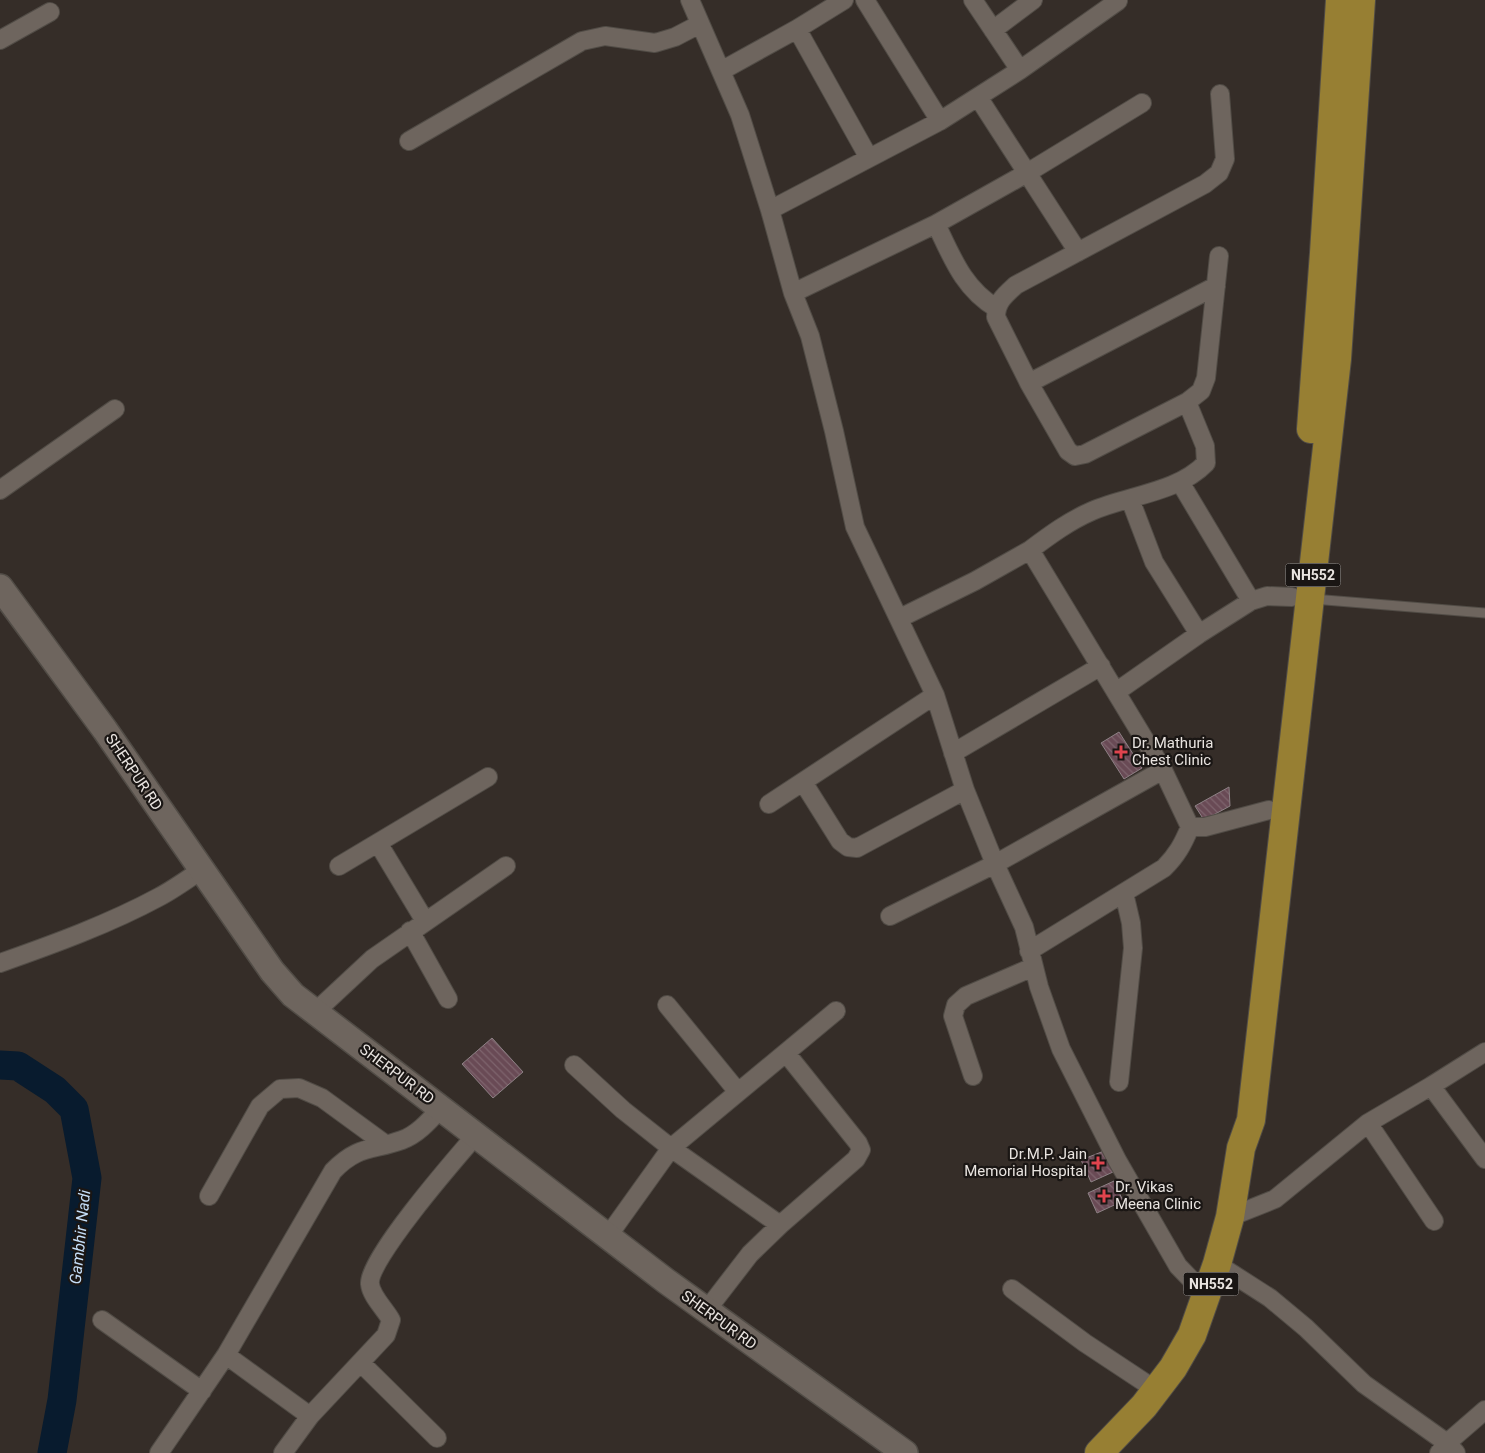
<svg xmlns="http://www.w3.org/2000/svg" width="1485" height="1453" viewBox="0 0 1485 1453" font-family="Roboto,sans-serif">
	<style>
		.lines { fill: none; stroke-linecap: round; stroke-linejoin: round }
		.river { stroke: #081b2e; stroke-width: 29 }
		.building { fill: url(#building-back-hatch); stroke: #8d8185 }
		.lane-casing { stroke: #514c46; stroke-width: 11 }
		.street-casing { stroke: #514c46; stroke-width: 20 }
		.secondary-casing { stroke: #514c46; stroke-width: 28 }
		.highway-casing { stroke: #514c46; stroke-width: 30 }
		.lane { stroke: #6e655e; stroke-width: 9 }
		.street { stroke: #6e655e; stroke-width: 18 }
		.secondary { stroke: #6e655e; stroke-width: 25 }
		.highway { stroke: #977f33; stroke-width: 28 }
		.health-dot { fill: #e0444e; stroke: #1a1614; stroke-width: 2 }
		.labels { text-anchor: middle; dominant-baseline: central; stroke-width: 4.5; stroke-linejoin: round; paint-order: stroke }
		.shield { fill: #1a1614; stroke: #aba6a3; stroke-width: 1 }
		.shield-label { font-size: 14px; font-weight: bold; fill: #e9e4e0 }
		.poi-label { font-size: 15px; fill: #e9e4e0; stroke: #1a1614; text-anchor: start }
		.street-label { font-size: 15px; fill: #e9e4e0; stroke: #1a1614 }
		.water-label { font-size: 16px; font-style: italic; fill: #c5def8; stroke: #1a1614 }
	</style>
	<defs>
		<pattern id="building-back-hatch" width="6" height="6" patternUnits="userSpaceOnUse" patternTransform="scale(1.25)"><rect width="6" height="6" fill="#694a55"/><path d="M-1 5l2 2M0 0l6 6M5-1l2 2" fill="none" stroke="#7e646d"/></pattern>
	</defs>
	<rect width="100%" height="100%" fill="#352d28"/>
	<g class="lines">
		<path class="river" d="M0,1065L18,1066L55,1090L74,1109L87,1178L62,1400L52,1453"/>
	</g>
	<path class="building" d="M1119,732L1142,768L1124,779L1101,743Z
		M1229,787L1230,806L1204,820L1195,806Z
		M492,1038L523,1072L493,1098L462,1064Z
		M1104,1151L1113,1172L1091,1182L1081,1160Z
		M1114,1181L1123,1201L1097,1213L1088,1193Z"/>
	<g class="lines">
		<defs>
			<path id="lane" d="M1313,599L1485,613"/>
			<path id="street" d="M690,0L740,115L770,210L793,293L810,336L834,431L855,527L935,695L965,790L995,864L1024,927L1039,987L1061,1049L1117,1160L1178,1266L1207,1296
				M865,0L940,121
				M973,0L1020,70
				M797,29L869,158
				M993,30L1033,0
				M0,40L50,12
				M721,71L797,29L844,0
				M978,97L1078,252
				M409,141L582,41L605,36L655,43L675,37L700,24
				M770,210L940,121L1020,70L1118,1
				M936,224C952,257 963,288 996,308
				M1219,256L1206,378L1201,391L1187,402L1085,454L1075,456L1068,451L1029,383L996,317C996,302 1005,295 1016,285L1205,184L1219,173L1225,159L1220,94
				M793,293L936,224L1027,173L1142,103
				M1029,383L1216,286
				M1180,482L1251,601
				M0,490L115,409
				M1130,499L1154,562L1199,634
				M1030,550C1050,535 1069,521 1092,511C1129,495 1177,493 1206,463L1205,446L1187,402
				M900,618L975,581L1030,550L1163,770
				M1116,692L1199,634L1251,601L1267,596L1292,597
				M953,753L1101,666
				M803,782L840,841L848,847L857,848L965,790
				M769,804L935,695
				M378,843L425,921
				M339,866L488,777
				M890,916L995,864L1163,770L1190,827H1205L1269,810
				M410,931L448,999
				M1029,951L1164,868C1177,855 1183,844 1190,827
				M0,963C54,944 109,924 159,897C174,889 188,879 201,870
				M667,1005L738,1092
				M314,1013L372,959L506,866
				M574,1065L623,1110L671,1148L780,1225
				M973,1076L953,1016L956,1005L966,996L1033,967
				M1119,1082L1133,948L1131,923L1124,893
				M1431,1086L1485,1159
				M1368,1123L1434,1221
				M209,1196L260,1106L280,1089L299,1088L322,1098L385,1144
				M1230,1217L1275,1199L1368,1123L1431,1086L1485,1052
				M608,1236L671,1148L836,1011
				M1217,1264L1270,1298L1306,1328L1364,1384L1447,1443L1456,1453
				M1012,1289L1085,1343L1156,1390
				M706,1311L750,1254L780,1225L856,1159L861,1150L858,1143L786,1053
				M102,1320L202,1391
				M226,1355L310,1416
				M361,1363L437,1438
				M159,1453L226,1355L333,1171C358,1145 372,1151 402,1140C418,1134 430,1120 441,1108
				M283,1453L310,1416L386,1335L391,1320C385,1309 371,1296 370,1284C367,1260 457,1157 476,1135
				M1439,1453L1447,1443L1485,1410"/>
			<path id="secondary" d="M0,587L105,730L272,971L293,995L666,1281L905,1453"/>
			<path id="highway" d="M1311,429L1324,253L1340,0
				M1099,1453L1144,1406L1173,1368L1192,1335L1217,1264L1230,1217L1241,1148L1251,1120L1337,359L1361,0"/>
		</defs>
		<use href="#lane" class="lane-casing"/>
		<use href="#street" class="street-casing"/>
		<use href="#secondary" class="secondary-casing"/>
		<use href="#highway" class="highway-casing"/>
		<use href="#lane" class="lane"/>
		<use href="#street" class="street"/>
		<use href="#secondary" class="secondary"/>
		<use href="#highway" class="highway"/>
	</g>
	<g class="health-dot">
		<path d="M1118.5 744.5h5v5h5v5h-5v5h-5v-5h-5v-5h5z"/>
		<path d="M1095.5 1155.5h5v5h5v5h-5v5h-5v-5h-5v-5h5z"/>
		<path d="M1101.5 1188.5h5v5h5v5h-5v5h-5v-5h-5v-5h5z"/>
	</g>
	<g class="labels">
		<g class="shield">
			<rect x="1285.5" y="563.5" width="55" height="23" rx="4"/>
			<rect x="1183.5" y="1272.5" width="55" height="23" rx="4"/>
		</g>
		<g class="shield-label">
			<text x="1313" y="575">NH552</text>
			<text x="1211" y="1284">NH552</text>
		</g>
		<g class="poi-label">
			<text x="1132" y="743">Dr. Mathuria<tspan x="1132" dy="17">Chest Clinic</tspan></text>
			<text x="1087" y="1154" text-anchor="end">Dr.M.P. Jain<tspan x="1087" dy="17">Memorial Hospital</tspan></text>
			<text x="1115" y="1187">Dr. Vikas<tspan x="1115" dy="17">Meena Clinic</tspan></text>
		</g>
		<g class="street-label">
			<text transform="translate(134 772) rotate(56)">SHERPUR RD</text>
			<text transform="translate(397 1074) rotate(37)">SHERPUR RD</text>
			<text transform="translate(719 1320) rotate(36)">SHERPUR RD</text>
		</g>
		<g class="water-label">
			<text transform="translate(80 1237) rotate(-84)">Gambhir Nadi</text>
		</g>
	</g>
</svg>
